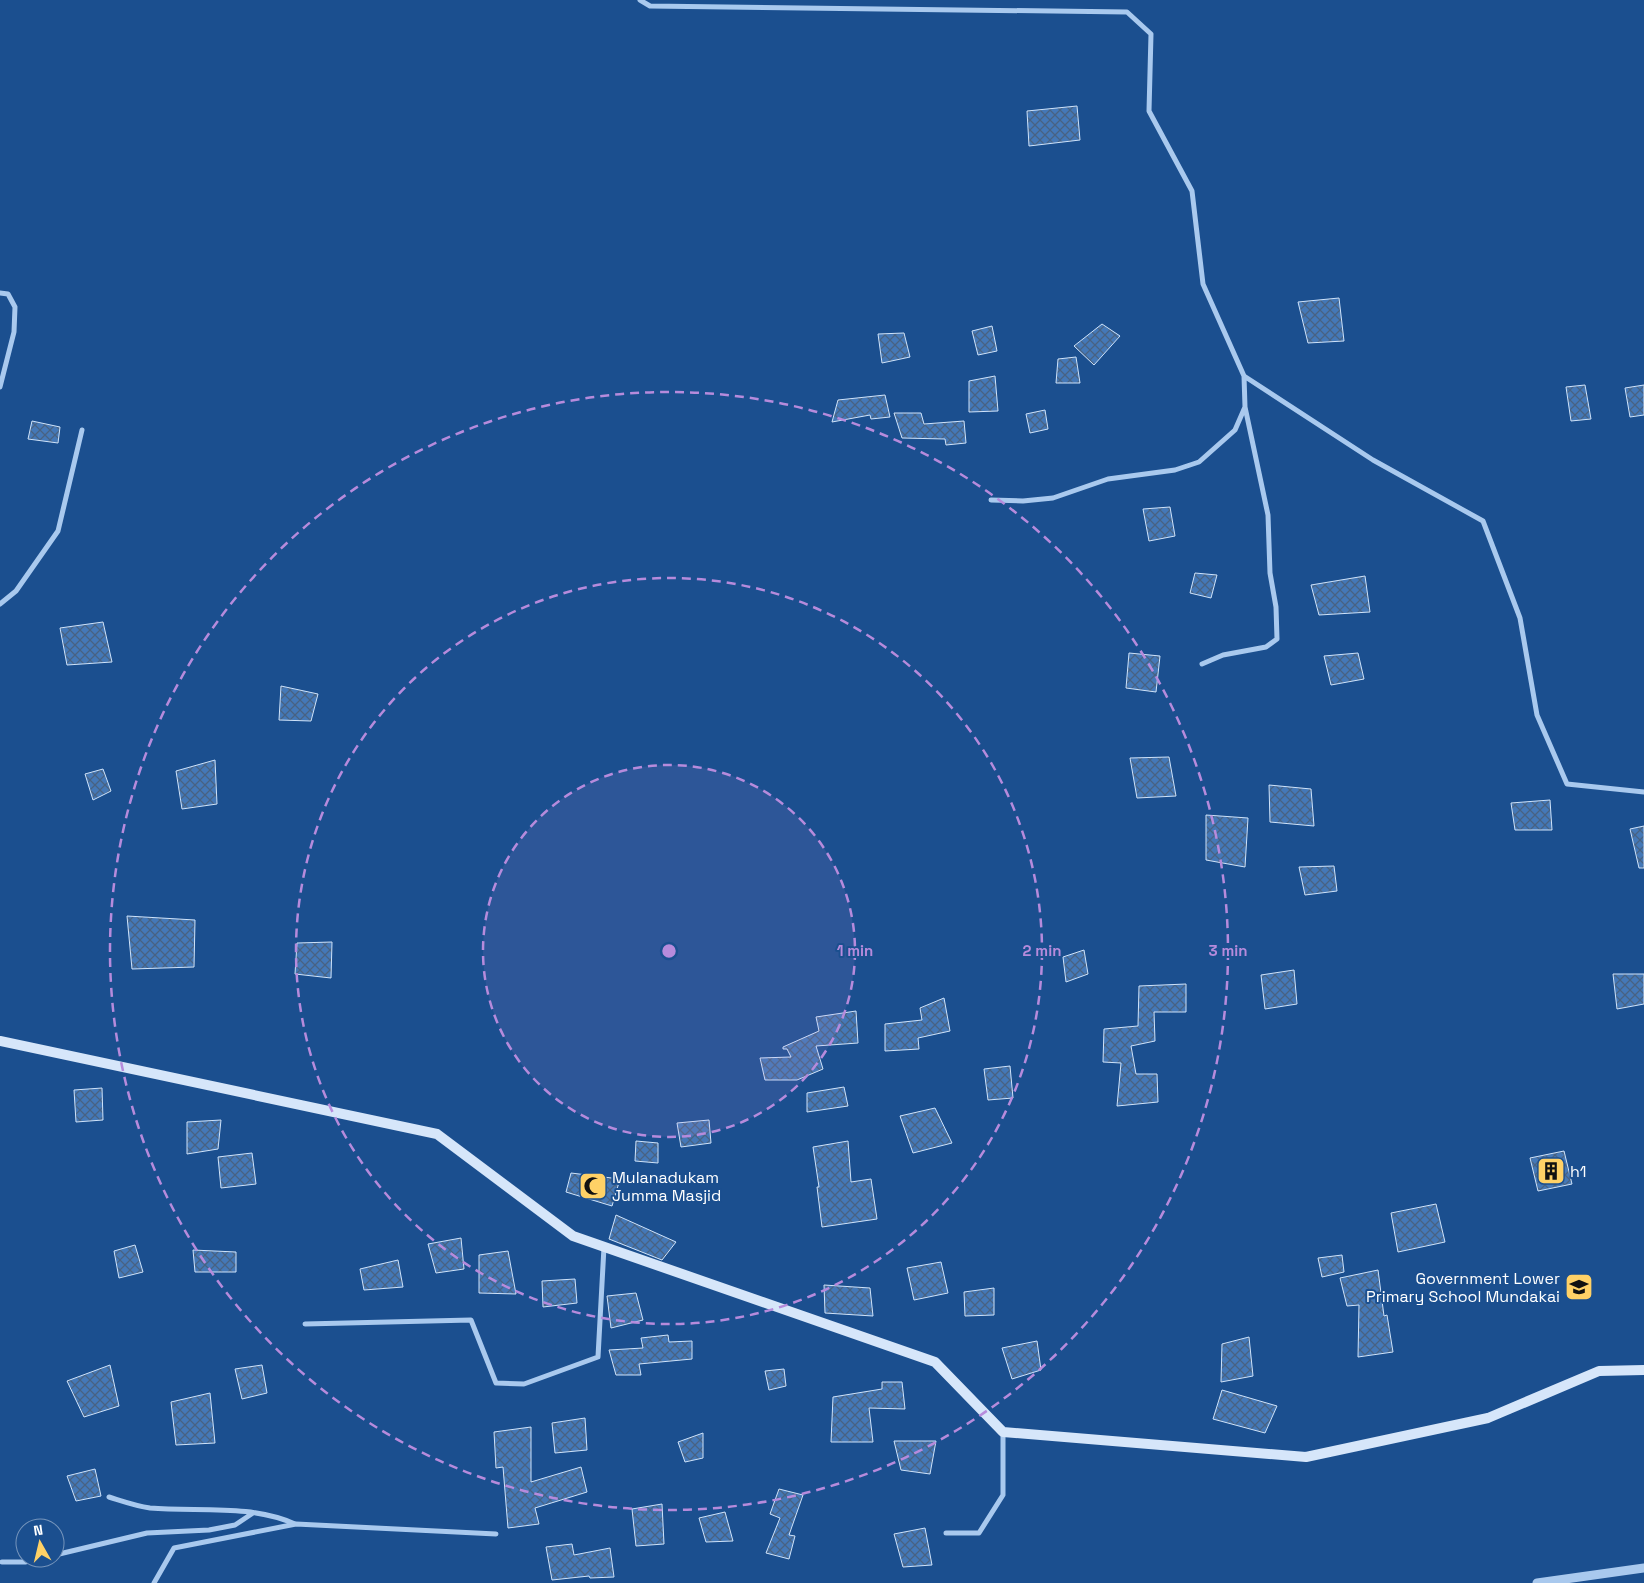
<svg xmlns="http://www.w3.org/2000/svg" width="1644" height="1583" viewBox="0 0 1644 1583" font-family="'Space Grotesk',sans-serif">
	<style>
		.building { fill: url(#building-cross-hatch); stroke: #cfe3fa }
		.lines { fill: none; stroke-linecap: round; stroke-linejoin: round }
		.minor { stroke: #a9c9ee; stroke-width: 5 }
		.tertiary { stroke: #a9c9ee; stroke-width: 9 }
		.secondary { stroke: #d6e6fa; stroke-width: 10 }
		.ring { fill: none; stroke: #b68bdc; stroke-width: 2.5; stroke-dasharray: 9 6 }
		.labels { text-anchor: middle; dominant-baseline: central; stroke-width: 4; stroke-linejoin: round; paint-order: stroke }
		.poi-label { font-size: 16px; fill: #fff; stroke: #1b4f8f; text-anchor: start }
		.centre { fill: #b68bdc; stroke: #1b4f8f; stroke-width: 2.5 }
		.ring-label { font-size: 15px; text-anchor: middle; font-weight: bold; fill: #b68bdc; stroke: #1b4f8f; stroke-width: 4; stroke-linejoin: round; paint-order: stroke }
	</style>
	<defs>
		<pattern id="building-cross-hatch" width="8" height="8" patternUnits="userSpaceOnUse" patternTransform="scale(1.25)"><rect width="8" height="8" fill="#4478b7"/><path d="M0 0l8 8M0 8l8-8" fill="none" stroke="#486282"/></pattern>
	</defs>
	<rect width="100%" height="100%" fill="#1b4f8f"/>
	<path class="building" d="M1077,106L1080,140L1029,146L1027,111Z
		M1339,298L1344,341L1308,343L1298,302Z
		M1102,324L1120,336L1094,365L1074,346Z
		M992,326L997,351L978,355L972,331Z
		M904,333L910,357L882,363L878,334Z
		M1076,357L1080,383H1056L1058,359Z
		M995,376L998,411L969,412V381Z
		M1585,385L1591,419L1571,421L1566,387Z
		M1644,385V415L1630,417L1625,388Z
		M885,395L890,417L871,419L870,415L832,422L838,400Z
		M1045,410L1048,429L1030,433L1026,414Z
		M894,413H921L924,424L964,421L966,443L946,445L945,439L902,438Z
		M32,421L60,427L58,443L28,439Z
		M1170,507L1175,536L1149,541L1143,509Z
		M1195,573L1217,575L1211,598L1190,593Z
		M1365,576L1370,612L1319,615L1311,585Z
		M103,622L112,662L67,665L60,628Z
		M1129,653L1160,656L1156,692L1126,688Z
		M1358,653L1364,679L1331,685L1324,656Z
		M281,686L318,694L311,721L279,720Z
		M1169,757L1176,796L1137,798L1130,758Z
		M215,760L217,804L182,809L176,771Z
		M103,769L111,791L93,800L85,774Z
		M1269,785L1311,789L1314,826L1270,822Z
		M1550,800L1552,830H1515L1511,803Z
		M1206,815L1248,818L1245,867L1206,860Z
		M1644,826V868H1639L1630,829Z
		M1334,866L1337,891L1305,895L1299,867Z
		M127,916L195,920L194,967L132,969Z
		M332,942L331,978L295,974L297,943Z
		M1084,950L1088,974L1066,982L1063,957Z
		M1294,970L1297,1004L1265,1009L1261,975Z
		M1613,974H1644V1004L1617,1009Z
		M1186,984V1012H1154L1155,1041L1131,1046L1136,1074H1157L1158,1102L1117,1106L1121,1063L1103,1062L1104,1029L1138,1026L1139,986Z
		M944,998L950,1031L918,1038L919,1049L885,1051V1024L922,1020L920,1008Z
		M856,1011L858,1043L816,1046L823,1069L797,1080H765L760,1058L791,1057L787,1049H783V1047L819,1031L816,1017Z
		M1010,1066L1013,1098L988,1100L984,1069Z
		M844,1087L848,1106L807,1112V1093Z
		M102,1088L103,1120L76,1122L74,1090Z
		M935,1108L952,1143L913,1153L900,1116Z
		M221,1120L218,1149L187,1154V1122Z
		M709,1120L711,1143L681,1147L677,1123Z
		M636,1141L658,1143V1163L635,1161Z
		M848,1141L851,1182L871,1179L877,1219L822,1227L817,1187H819L813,1147Z
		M1564,1151L1572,1184L1538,1191L1530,1158Z
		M252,1153L256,1184L221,1188L218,1157Z
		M571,1173L620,1179L612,1206L566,1192Z
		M1436,1204L1445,1242L1398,1252L1391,1213Z
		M616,1215L676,1242L662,1260L609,1239Z
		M461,1238L464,1269L436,1273L428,1244Z
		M135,1245L143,1272L119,1278L114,1251Z
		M193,1250L236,1252V1272H195Z
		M508,1251L516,1294L479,1293V1255Z
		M1342,1255L1344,1272L1322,1277L1318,1258Z
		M398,1260L403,1287L364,1290L360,1269Z
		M941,1262L948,1293L914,1300L907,1268Z
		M1378,1270L1384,1316L1387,1315L1393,1352L1358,1357L1359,1305L1347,1306L1340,1278Z
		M575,1279L577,1303L543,1307L542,1281Z
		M824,1285L870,1288L873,1316L825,1313Z
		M994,1288V1315L965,1316L964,1292Z
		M636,1293L643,1320L611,1328L607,1296Z
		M668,1335L669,1342L692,1341V1359L639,1364L641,1375H616L609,1350L643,1348L641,1338Z
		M1249,1337L1253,1376L1221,1382L1222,1344Z
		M1037,1341L1041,1370L1012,1379L1002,1348Z
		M110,1365L119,1406L84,1417L67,1381Z
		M262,1365L267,1393L242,1399L235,1369Z
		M784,1369L786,1386L769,1390L765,1371Z
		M882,1382H902L905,1409L869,1408L873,1442H831L833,1397L882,1389Z
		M1222,1390L1277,1406L1265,1433L1213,1419Z
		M210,1393L215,1443L176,1445L171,1402Z
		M585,1418L587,1450L555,1453L552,1423Z
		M531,1427V1482L581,1467L587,1492L535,1508L539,1524L508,1528L503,1467L496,1468L494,1432Z
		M703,1433V1458L685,1462L678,1442Z
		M894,1441H936L930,1474L901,1470Z
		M95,1469L101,1496L76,1501L67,1476Z
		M779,1489L803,1495L789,1535L795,1536L789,1559L766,1553L780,1518L770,1514Z
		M662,1504L664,1544L636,1546L632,1509Z
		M725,1512L733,1541L706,1542L699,1518Z
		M925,1528L932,1565L903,1567L894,1534Z
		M572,1544L574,1555L610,1548L614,1577L590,1578L589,1576L552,1580L546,1547Z"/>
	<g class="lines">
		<path class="minor" d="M640,0L650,6L1127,12L1151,34L1149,111L1192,191L1203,284L1244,376L1373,460L1483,521L1520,618L1537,715L1567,784L1644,792
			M0,293L8,294L15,307L14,332L0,387
			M991,500L1023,501L1053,498L1108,479L1175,470L1199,462L1235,430L1245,407L1244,376
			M0,604L16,591L58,531L82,430
			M1202,664L1223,655L1266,647L1277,639L1276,607L1270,573L1268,515L1245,407
			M305,1324L471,1320L496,1383L524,1384L598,1357L604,1247
			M109,1497C122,1501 136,1506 150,1508C198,1512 250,1504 295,1524
			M946,1533H979L1003,1495V1432
			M55,1555L147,1533L209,1530L235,1525L253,1513
			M2,1562H25L44,1558
			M154,1583L174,1548L296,1524L496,1534"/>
		<path class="tertiary" d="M1537,1583L1644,1568"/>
		<path class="secondary" d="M0,1041L437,1134L573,1236L935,1362L1003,1432L1306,1457L1488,1418L1599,1371L1644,1370"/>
	</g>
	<circle cx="669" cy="951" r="186" fill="#b68bdc" fill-opacity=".12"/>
	<g class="ring">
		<circle cx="669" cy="951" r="186"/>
		<circle cx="669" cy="951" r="373"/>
		<circle cx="669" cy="951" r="559"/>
	</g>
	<defs>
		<symbol id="building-square" viewBox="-11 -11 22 22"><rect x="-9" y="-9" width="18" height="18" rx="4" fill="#ffd166" stroke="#1b4f8f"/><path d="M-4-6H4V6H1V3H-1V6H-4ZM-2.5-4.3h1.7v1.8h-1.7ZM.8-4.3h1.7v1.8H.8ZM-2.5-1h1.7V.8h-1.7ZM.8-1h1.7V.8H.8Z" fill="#111"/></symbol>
		<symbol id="mosque-square" viewBox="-11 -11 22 22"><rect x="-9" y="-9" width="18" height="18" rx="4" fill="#ffd166" stroke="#1b4f8f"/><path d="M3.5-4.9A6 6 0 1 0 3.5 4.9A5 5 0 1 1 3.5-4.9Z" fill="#111"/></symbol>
		<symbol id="school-square" viewBox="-11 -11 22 22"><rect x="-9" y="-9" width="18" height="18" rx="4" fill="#ffd166" stroke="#1b4f8f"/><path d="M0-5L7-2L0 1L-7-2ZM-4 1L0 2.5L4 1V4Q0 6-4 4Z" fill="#111"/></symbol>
	</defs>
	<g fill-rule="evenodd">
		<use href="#building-square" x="1535" y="1155" width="32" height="32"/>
		<use href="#mosque-square" x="577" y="1170" width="32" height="32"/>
		<use href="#school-square" x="1563" y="1271" width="32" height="32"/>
	</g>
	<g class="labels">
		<g class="poi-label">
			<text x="1570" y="1171">h1</text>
			<text x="612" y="1177">Mulanadukam<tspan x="612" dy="18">Jumma Masjid</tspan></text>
			<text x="1560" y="1278" text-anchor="end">Government Lower<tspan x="1560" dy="18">Primary School Mundakai</tspan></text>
		</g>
	</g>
	<circle cx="669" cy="951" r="8" class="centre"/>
	<g class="ring-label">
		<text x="855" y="956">1 min</text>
		<text x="1042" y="956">2 min</text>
		<text x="1228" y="956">3 min</text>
	</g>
	<g transform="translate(40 1543) rotate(352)"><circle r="24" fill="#1b4f8f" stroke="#7695bc"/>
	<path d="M0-4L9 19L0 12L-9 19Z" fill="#ffd166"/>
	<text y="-8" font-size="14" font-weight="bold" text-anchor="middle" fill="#ffffff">N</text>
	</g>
</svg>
